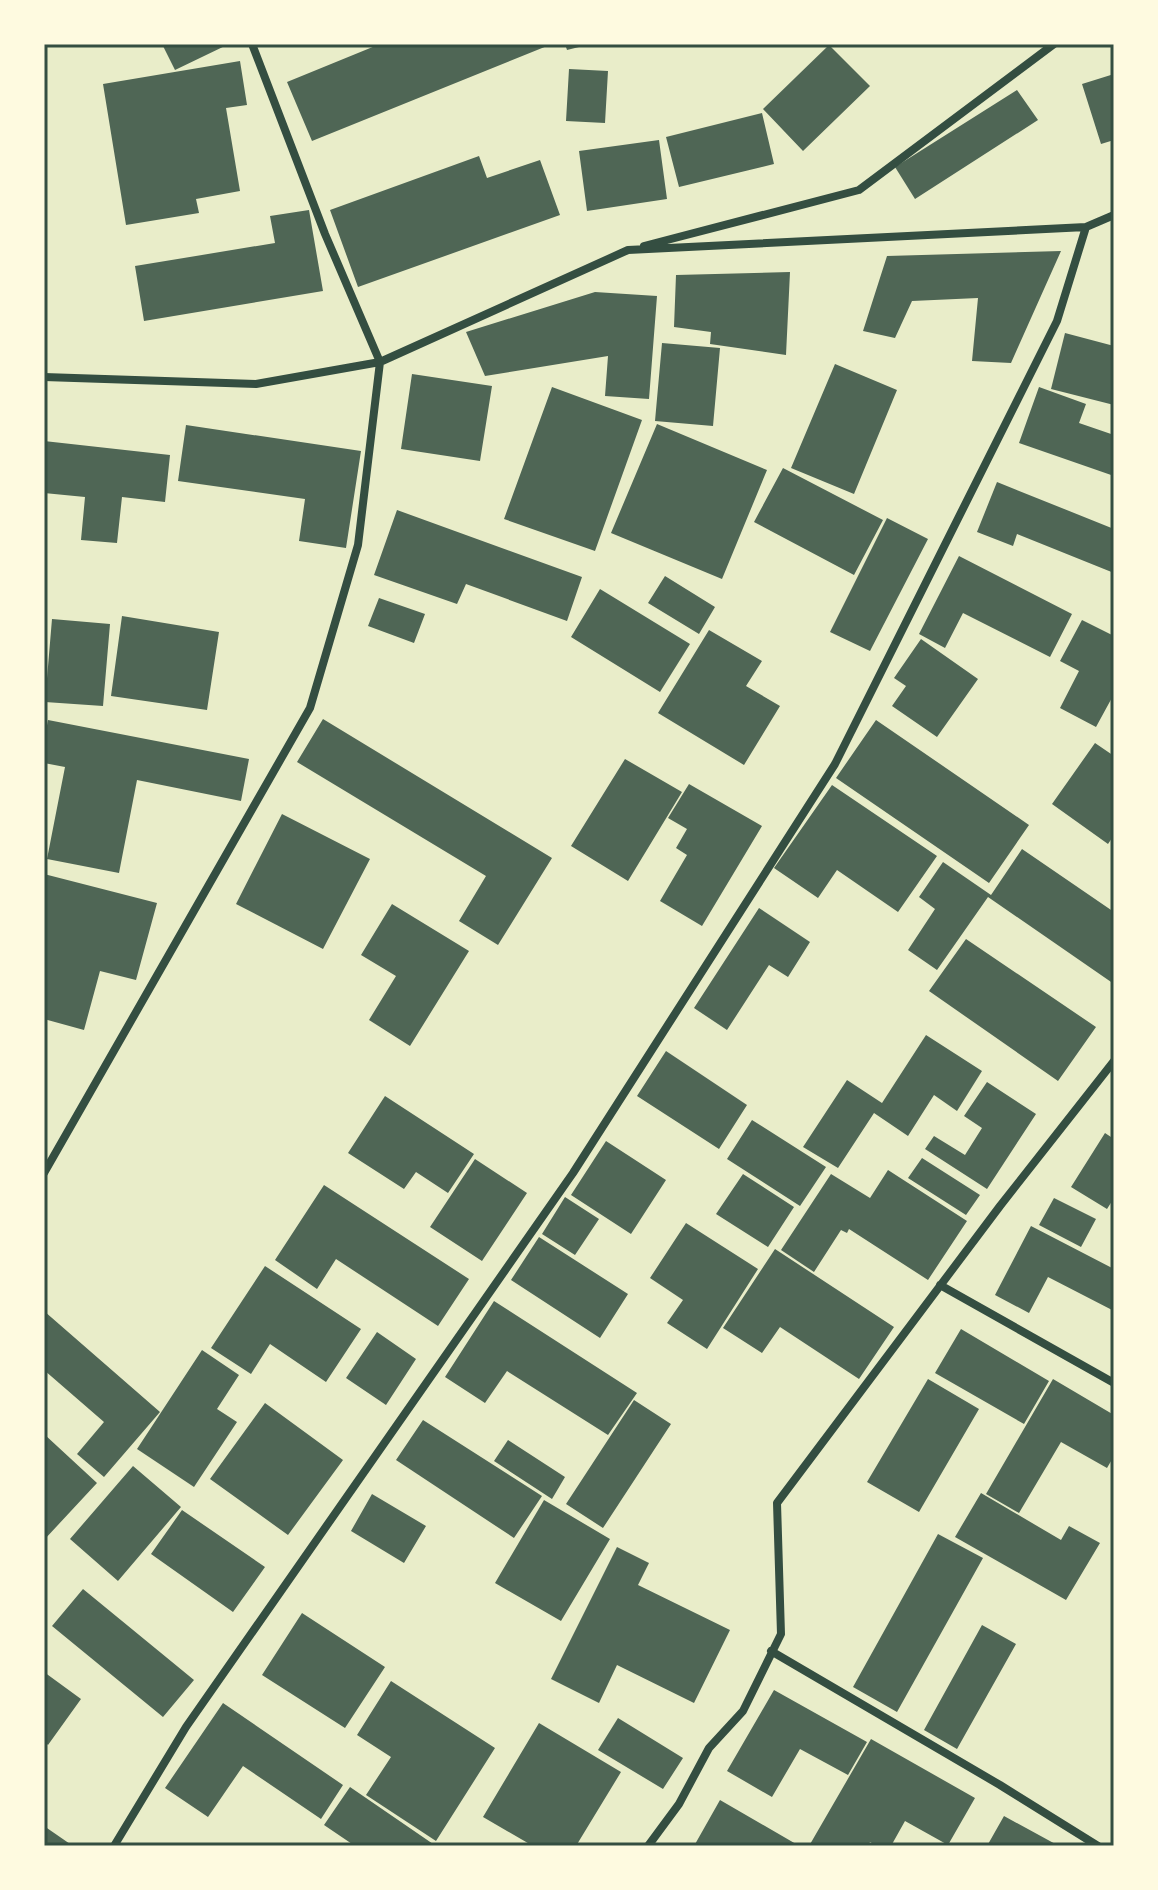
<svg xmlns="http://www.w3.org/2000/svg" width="1158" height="1890" viewBox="0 0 1158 1890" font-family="Karla,sans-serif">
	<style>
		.building { fill: #4f6655 }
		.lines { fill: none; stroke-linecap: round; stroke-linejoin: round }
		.minor { stroke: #344e41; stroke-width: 8 }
		.neatline { fill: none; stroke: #344e41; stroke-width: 3 }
	</style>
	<rect width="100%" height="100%" fill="#e9edc9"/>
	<path class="building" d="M162,44H229L175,70Z
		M380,44H552L312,141L287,82Z
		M565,44H587V45L567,50Z
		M829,45L870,86L803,151L763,109Z
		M240,61L247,105L226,108L240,191L196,199L199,213L126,225L103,84Z
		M569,69L608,71L605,123L566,121Z
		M1114,74V140L1101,144L1082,84Z
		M1017,90L1038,120L915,199L895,167Z
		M762,113L774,164L679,187L666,137Z
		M659,140L667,199L587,211L579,151Z
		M479,156L487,178L540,160L560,215L358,287L330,210Z
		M309,210L323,291L144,321L135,266L275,243L270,216Z
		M1061,251L1011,363L972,361L978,298L912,301L895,338L863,331L887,256Z
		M790,272L786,355L710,344L711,332L674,327L676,275Z
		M595,292L657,296L649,399L605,396L608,356L485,376L466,332Z
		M1065,333L1114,346V405L1051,389Z
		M662,343L720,348L713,426L655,421Z
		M835,364L897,390L854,494L791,468Z
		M412,374L492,386L480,461L401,449Z
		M552,387L642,420L595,551L504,519Z
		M1039,387L1086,404L1079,423L1114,435V476L1019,443Z
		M657,424L767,470L722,579L611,533Z
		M186,425L361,451L346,548L299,541L305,499L178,481Z
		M44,441L170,455L165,502L122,497L117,543L81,540L85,497L44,493Z
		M783,468L883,520L854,575L754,522Z
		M997,482L1114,529V573L1017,534L1013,546L977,532Z
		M397,510L582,577L567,621L466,584L457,604L374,575Z
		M887,518L928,539L870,651L830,632Z
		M959,556L1072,614L1050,657L963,613L945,648L919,634Z
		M665,576L715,607L699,634L648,603Z
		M600,589L690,644L660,692L571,637Z
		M379,598L425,614L414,643L368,626Z
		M122,616L219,632L207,710L111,696Z
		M52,619L110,624L103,706L45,702Z
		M1082,620L1114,636V694L1096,727L1060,708L1079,671L1060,661Z
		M709,630L762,661L746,686L780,706L744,765L658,713Z
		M921,639L978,679L937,737L892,706L906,686L894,678Z
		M323,719L552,858L498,945L459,921L486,876L297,762Z
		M48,720L249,759L241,801L137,780L119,873L47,859L65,767L44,763V742Z
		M876,720L1029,825L989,883L836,778Z
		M1095,743L1114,756V835L1108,844L1052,804Z
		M625,759L682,792L628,881L571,846Z
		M689,784L762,826L702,926L660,901L687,855L676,848L687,829L668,818Z
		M832,785L937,856L898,912L837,870L818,898L774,868Z
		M282,814L370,859L323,949L236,904Z
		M1022,849L1114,912V984L988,897L937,970L908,950L935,909L919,897L943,862L991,895Z
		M44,874L157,903L136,980L100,971L84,1030L44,1019Z
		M392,904L469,951L410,1046L369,1020L396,976L361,955Z
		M759,908L810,942L788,977L769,965L727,1030L694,1008Z
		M966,939L1096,1027L1058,1081L929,991Z
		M926,1035L982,1071L957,1111L934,1095L908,1136L874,1113L838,1168L803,1147L847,1080L882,1103Z
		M666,1051L747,1105L719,1149L637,1096Z
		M987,1082L1036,1114L987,1189L925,1149L934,1136L965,1155L982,1128L964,1116Z
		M385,1096L474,1154L448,1193L416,1172L404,1189L348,1153Z
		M752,1120L826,1167L800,1206L727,1159Z
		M1105,1133L1114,1139V1198L1107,1209L1071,1187Z
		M606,1141L666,1180L631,1234L571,1195Z
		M922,1158L980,1195L966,1215L908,1178Z
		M475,1159L527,1193L482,1261L430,1227Z
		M888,1170L967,1221L928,1280L849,1229L847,1233L841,1230L814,1272L781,1250L831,1174L870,1198Z
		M743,1174L794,1207L768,1247L716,1214Z
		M324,1185L469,1279L438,1326L336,1259L317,1289L275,1260Z
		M565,1197L599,1219L575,1255L542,1234Z
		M1054,1198L1096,1219L1081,1247L1039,1225Z
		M686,1223L758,1269L707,1349L667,1323L683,1300L650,1278Z
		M1031,1226L1114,1269V1311L1048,1277L1029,1313L995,1295Z
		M539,1237L628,1294L600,1338L511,1280Z
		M775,1249L894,1327L859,1379L780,1327L762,1353L723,1328Z
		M265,1266L361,1329L326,1382L270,1344L251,1374L211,1348Z
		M494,1301L637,1393L608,1435L507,1371L485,1403L445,1377Z
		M44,1311L160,1412L104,1477L77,1454L104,1422L44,1370Z
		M961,1329L1049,1381L1024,1424L935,1373Z
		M377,1332L416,1359L386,1405L346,1378Z
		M202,1350L239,1375L217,1409L237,1422L194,1487L137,1449Z
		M928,1379L979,1409L919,1512L867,1482Z
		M1053,1379L1114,1415V1456L1107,1468L1061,1442L1019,1513L986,1494Z
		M634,1400L671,1424L603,1528L566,1504Z
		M265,1403L343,1460L288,1535L210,1479Z
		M423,1420L542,1496L514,1538L396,1460Z
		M44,1434L97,1483L44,1540Z
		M508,1440L565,1477L552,1499L494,1461Z
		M133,1466L181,1507L118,1581L70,1539Z
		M981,1493L1061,1540L1069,1526L1100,1543L1066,1600L955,1537Z
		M372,1494L426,1526L404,1563L351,1531Z
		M544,1500L610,1539L561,1621L495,1583Z
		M182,1510L265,1567L233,1612L151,1554Z
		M938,1534L983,1558L897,1712L853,1687Z
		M617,1547L649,1563L638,1585L730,1630L694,1703L617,1665L599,1703L551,1679Z
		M83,1589L194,1680L163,1717L52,1626Z
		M302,1613L385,1667L345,1728L262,1675Z
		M982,1625L1016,1644L957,1749L924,1730Z
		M44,1672L81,1699L48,1745L44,1741Z
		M391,1681L495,1748L436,1841L366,1795L391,1757L357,1735Z
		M774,1690L867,1742L848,1775L800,1749L772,1797L727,1771Z
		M223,1703L343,1785L321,1819L243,1766L208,1817L165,1788Z
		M618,1718L683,1758L663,1789L598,1750Z
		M539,1723L621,1772L576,1846H533L483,1817Z
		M871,1739L975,1798L948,1845L905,1821L891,1846H877L870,1842L868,1846H809Z
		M350,1787L436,1846H355L324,1825Z
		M720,1800L796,1844L795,1846H694Z
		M1004,1816L1059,1846H987Z
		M44,1826L73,1846H44Z"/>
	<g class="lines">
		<path class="minor" d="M644,246L859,190L1054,44
			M44,377L256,384L380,362L628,250L1086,227L1114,215
			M44,1173L310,708L358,545L380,362L325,234L252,44
			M940,1285L1114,1383
			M771,1651L1000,1785L1098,1846
			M114,1846L186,1727L573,1173L835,764L1057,321L1086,227
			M648,1846L679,1804L709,1748L743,1711L781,1634L777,1503L1000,1206L1114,1061"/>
	</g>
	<rect width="1158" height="1890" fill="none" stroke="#fefae0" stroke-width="92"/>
	<rect x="46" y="46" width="1066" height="1798" class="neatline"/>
</svg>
